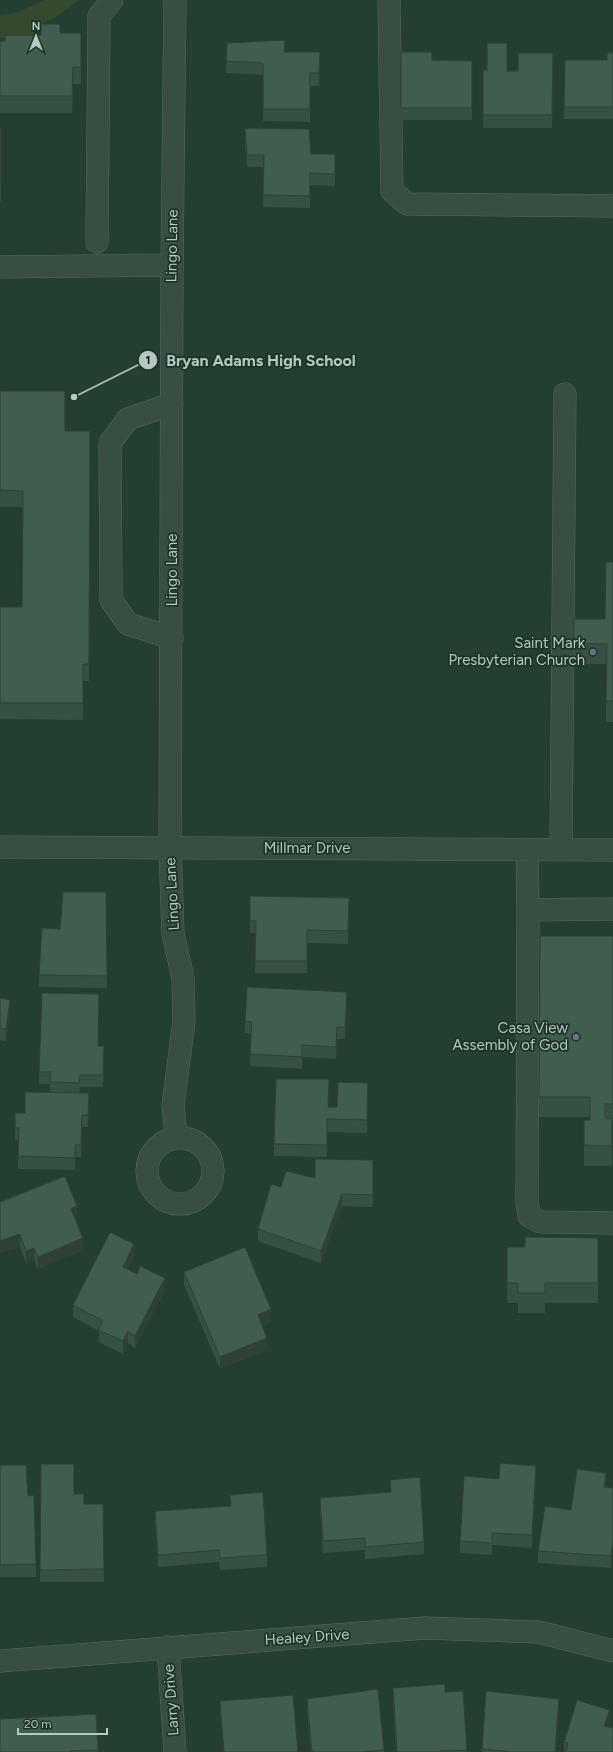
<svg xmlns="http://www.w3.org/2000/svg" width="613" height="1752" viewBox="0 0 613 1752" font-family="Figtree,sans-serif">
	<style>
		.green { fill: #334a2f }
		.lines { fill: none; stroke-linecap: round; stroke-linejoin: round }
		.minor-casing { stroke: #566c61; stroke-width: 23 }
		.minor { stroke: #384e43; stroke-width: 22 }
		.wall { fill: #375044 }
		.shaded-wall { fill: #2d4137 }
		.building { fill: #405d4f; stroke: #2d4137 }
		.worship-dot { fill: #6b7280; stroke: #1d3328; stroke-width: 1.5 }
		.labels { text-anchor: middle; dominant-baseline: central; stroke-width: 3.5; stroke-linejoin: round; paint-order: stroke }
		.street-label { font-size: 15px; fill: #b4c9bf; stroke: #1d3328 }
		.poi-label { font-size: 15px; fill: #b4c9bf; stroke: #1d3328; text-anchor: end }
		.leader { fill: none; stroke: #b4c9bf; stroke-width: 1.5 }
		.callout-dot { fill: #b4c9bf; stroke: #1d3328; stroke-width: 1.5 }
		.mark-label { font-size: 12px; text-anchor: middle; font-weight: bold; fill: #111 }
		.callout-label { font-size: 16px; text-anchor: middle; font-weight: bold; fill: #b4c9bf; stroke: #1d3328; stroke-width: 3.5; stroke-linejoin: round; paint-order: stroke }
	</style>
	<rect width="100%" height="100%" fill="#243e31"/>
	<path class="green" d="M45,0H79L53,19L39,25L38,40L0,38V15L15,13Z"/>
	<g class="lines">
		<defs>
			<path id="minor" d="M175,0L172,265L170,847L173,934L183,978L184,1021L173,1105L176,1137
				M389,0L392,191L407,204L613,206
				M97,242L99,16L112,0
				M0,267L172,265
				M172,638L128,624L111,600L110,443L128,419L172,404
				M0,847L613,850
				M561,849L565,394
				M527,850L528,910L613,909
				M528,910L527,1200L529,1216L540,1222L613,1223
				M147 1171a33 33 0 1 1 66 0a33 33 0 1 1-66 0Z
				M168,1647L175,1752
				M0,1661L425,1628L539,1632L613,1651"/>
		</defs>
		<use href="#minor" class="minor-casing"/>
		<use href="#minor" class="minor"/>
	</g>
	<path class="wall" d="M60,33H81V84H73L72,113H0V41H5Z
		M227,43L285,52H320L319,86H310V122L263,121V75L226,73Z
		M401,52L432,60L472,61V120H401Z
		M553,53L552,128H483V70L518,71Z
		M613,53V119H564L565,60H607Z
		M0,128H1V201H0Z
		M245,128L311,154H335V186L310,185V208L263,207V167H247L245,140Z
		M0,391L65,431H90L89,681H83V720L0,719V607H22L23,507H0Z
		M613,562V722H606V664H574V619H605Z
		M106,892L107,988L39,987V975L60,929Z
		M250,896L349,898L348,944L307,943V973H255L256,933H250Z
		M540,936H613V1125H612V1166H584V1120H590V1117H539Z
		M0,998L10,1012L6,1041L0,1040Z
		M347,1004L345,1039H337L336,1059L302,1057V1069L250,1066L251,1034L245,1033V1021Z
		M99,1006L98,1046L104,1059L103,1087H80L79,1093H89L88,1127H82L81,1157H75V1170L18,1169V1140H15V1113H25L50,1092V1084H39V1072Z
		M329,1092L328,1107H337L368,1095L367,1133L327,1132V1157L274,1156V1144Z
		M373,1160V1207L342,1206L321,1263L258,1241V1229L281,1187L315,1178Z
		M0,1202L77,1218L75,1219L83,1250L38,1269L34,1260L26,1263L20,1247Z
		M598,1238V1303H545V1313H518V1303H507V1247H525Z
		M134,1256L128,1269L165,1290L135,1348L128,1343L123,1354L99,1342V1331L73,1317V1305Z
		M184,1272L271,1322L262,1326L267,1350L220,1369L184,1285Z
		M41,1464L74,1494L84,1504H103L104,1582H40Z
		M0,1465L28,1496L36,1564V1577H0Z
		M536,1478L532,1548L492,1545V1555L460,1553V1541L499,1479Z
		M390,1480L424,1542V1554L365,1559V1550L323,1553L320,1510V1498L390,1493Z
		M606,1487L613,1488L611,1568L538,1563V1551L571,1510Z
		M230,1495L267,1555V1567L220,1570L219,1562L158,1567L155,1523V1511L230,1506Z
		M393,1688L445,1692L463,1691L467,1752H396L393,1700Z
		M378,1689L384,1752H311L307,1711V1699Z
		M220,1701L298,1752H224L220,1713Z
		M559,1711L556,1752H482V1749Z
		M96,1714L98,1752H0Z
		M610,1722L608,1727L613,1752H564V1742Z"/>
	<path class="shaded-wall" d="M347,992V1004L345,1039V1027Z
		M10,1000V1012L6,1041V1029Z
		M337,1027V1039L336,1059V1047Z
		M342,1194V1206L321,1263V1251Z
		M77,1206V1218L71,1221V1209Z
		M20,1234V1247L0,1253V1241Z
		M83,1238V1250L38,1269V1257Z
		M134,1244V1256L123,1279V1267Z
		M34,1248V1260L26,1263V1251Z
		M165,1278V1290L135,1348V1336Z
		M271,1309V1322L258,1327V1315Z
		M128,1331V1343L123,1354V1341Z
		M267,1338V1350L220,1369V1357Z
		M536,1466V1478L532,1548V1535Z
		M606,1473V1485L604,1499V1487Z
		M613,1539V1552L611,1568V1556Z
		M559,1699V1711L556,1752H555Z
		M610,1710V1722L604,1738V1726Z"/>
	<path class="building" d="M41,24H60V33H81V67H73L72,96H0V41H5V35H41Z
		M285,40L284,52H320L319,73H310V109H263V63L226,61L227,43Z
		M487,43H507V71H518V53H553L552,115H483V70H487Z
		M401,52H432V60L472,61V108H401Z
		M607,53H613V107H564L565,60H607Z
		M0,128H1V184H0Z
		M245,128L309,129L311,154H335V174L310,173V196L263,195L264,155H247Z
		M0,391H65V431H90L89,664H83V703H0V607H22L23,491L0,490Z
		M606,562H613V701H606L607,644L574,643V619H605Z
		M63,892H106L107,976L39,975L42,928L60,929Z
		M250,896L349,898L348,931L307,930V961H255L256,921H250Z
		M540,936H613V1104H605V1118L612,1119V1146L584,1145V1120H590V1097H539Z
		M247,987L347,992L345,1027H337L336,1047L302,1045V1057L250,1054L252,1022L245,1021Z
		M42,993L99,994L98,1046H104L103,1075H80L79,1083L50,1082L51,1072H39Z
		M0,998L10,1000L6,1029L0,1028Z
		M276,1079H329L328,1107H337L338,1082L368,1083L367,1120L327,1119V1145L274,1144Z
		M25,1092L89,1093L88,1115H82L81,1145H75V1158L18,1156L19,1128H15V1113H25Z
		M315,1159L373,1160V1195L342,1194L321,1251L258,1229L271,1184L281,1187L286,1171L315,1178Z
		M65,1176L77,1206L71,1209L83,1238L38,1257L34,1248L26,1251L20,1234L0,1241V1202Z
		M110,1232L134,1244L123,1267L137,1274L140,1266L165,1278L135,1336L128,1331L123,1341L99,1330L103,1321L73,1305Z
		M525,1237L598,1238V1283H545V1293H518V1283H507V1247H525Z
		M245,1247L271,1309L258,1315L267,1338L220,1357L184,1272Z
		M500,1463L536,1466L532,1535L492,1533V1543L460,1541L464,1476L499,1479Z
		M41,1464H74V1494H84V1504H103L104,1569L40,1570Z
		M0,1465H26L28,1496L34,1495L36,1564L0,1565Z
		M577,1469L606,1473L604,1487L613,1488V1539L611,1556L538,1551L545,1506L571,1510Z
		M420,1477L424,1542L365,1547V1538L323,1541L320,1498L391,1492L390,1480Z
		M263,1492L267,1555L220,1558L219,1550L158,1555L155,1511L231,1506L230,1495Z
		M445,1684V1692L463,1691L467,1750L441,1751V1752H397L393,1688Z
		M378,1689L384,1750L360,1752H312L307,1699Z
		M486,1691L559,1699L555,1752H511L482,1749Z
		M293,1695L298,1752H224L220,1701Z
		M577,1700L610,1710L604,1726L613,1728V1752H566L568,1743L564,1742Z
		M96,1714L98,1750L71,1751V1752H0V1719Z"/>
	<g class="worship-dot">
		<circle cx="593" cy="652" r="4"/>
		<circle cx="576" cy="1037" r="4"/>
	</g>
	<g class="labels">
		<g class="street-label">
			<text transform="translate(172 246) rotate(-89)">Lingo Lane</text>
			<text transform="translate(172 570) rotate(-90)">Lingo Lane</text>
			<text x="307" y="848">Millmar Drive</text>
			<text transform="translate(172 894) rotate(-93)">Lingo Lane</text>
			<text transform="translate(307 1637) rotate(-4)">Healey Drive</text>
			<text transform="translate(171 1700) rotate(-94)">Larry Drive</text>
		</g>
		<g class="poi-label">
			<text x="585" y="643">Saint Mark<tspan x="585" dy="17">Presbyterian Church</tspan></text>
			<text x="568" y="1028">Casa View<tspan x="568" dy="17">Assembly of God</tspan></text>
		</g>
	</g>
	<path class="leader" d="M74 397L148 360"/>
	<g class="callout-dot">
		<circle cx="74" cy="397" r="4"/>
		<circle cx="148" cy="360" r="10"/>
	</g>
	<g class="mark-label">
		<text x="148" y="364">1</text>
	</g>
	<g class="callout-label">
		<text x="261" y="366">Bryan Adams High School</text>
	</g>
	<g transform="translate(36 36)" stroke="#1d3328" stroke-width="3" paint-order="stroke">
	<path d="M0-3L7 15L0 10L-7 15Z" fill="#b4c9bf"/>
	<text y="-6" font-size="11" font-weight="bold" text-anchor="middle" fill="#b4c9bf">N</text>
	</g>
	<path d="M18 1728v6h89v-6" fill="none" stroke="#b4c9bf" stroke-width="2"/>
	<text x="24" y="1728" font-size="12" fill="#b4c9bf" stroke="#1d3328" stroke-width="3" paint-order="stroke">20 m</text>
</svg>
